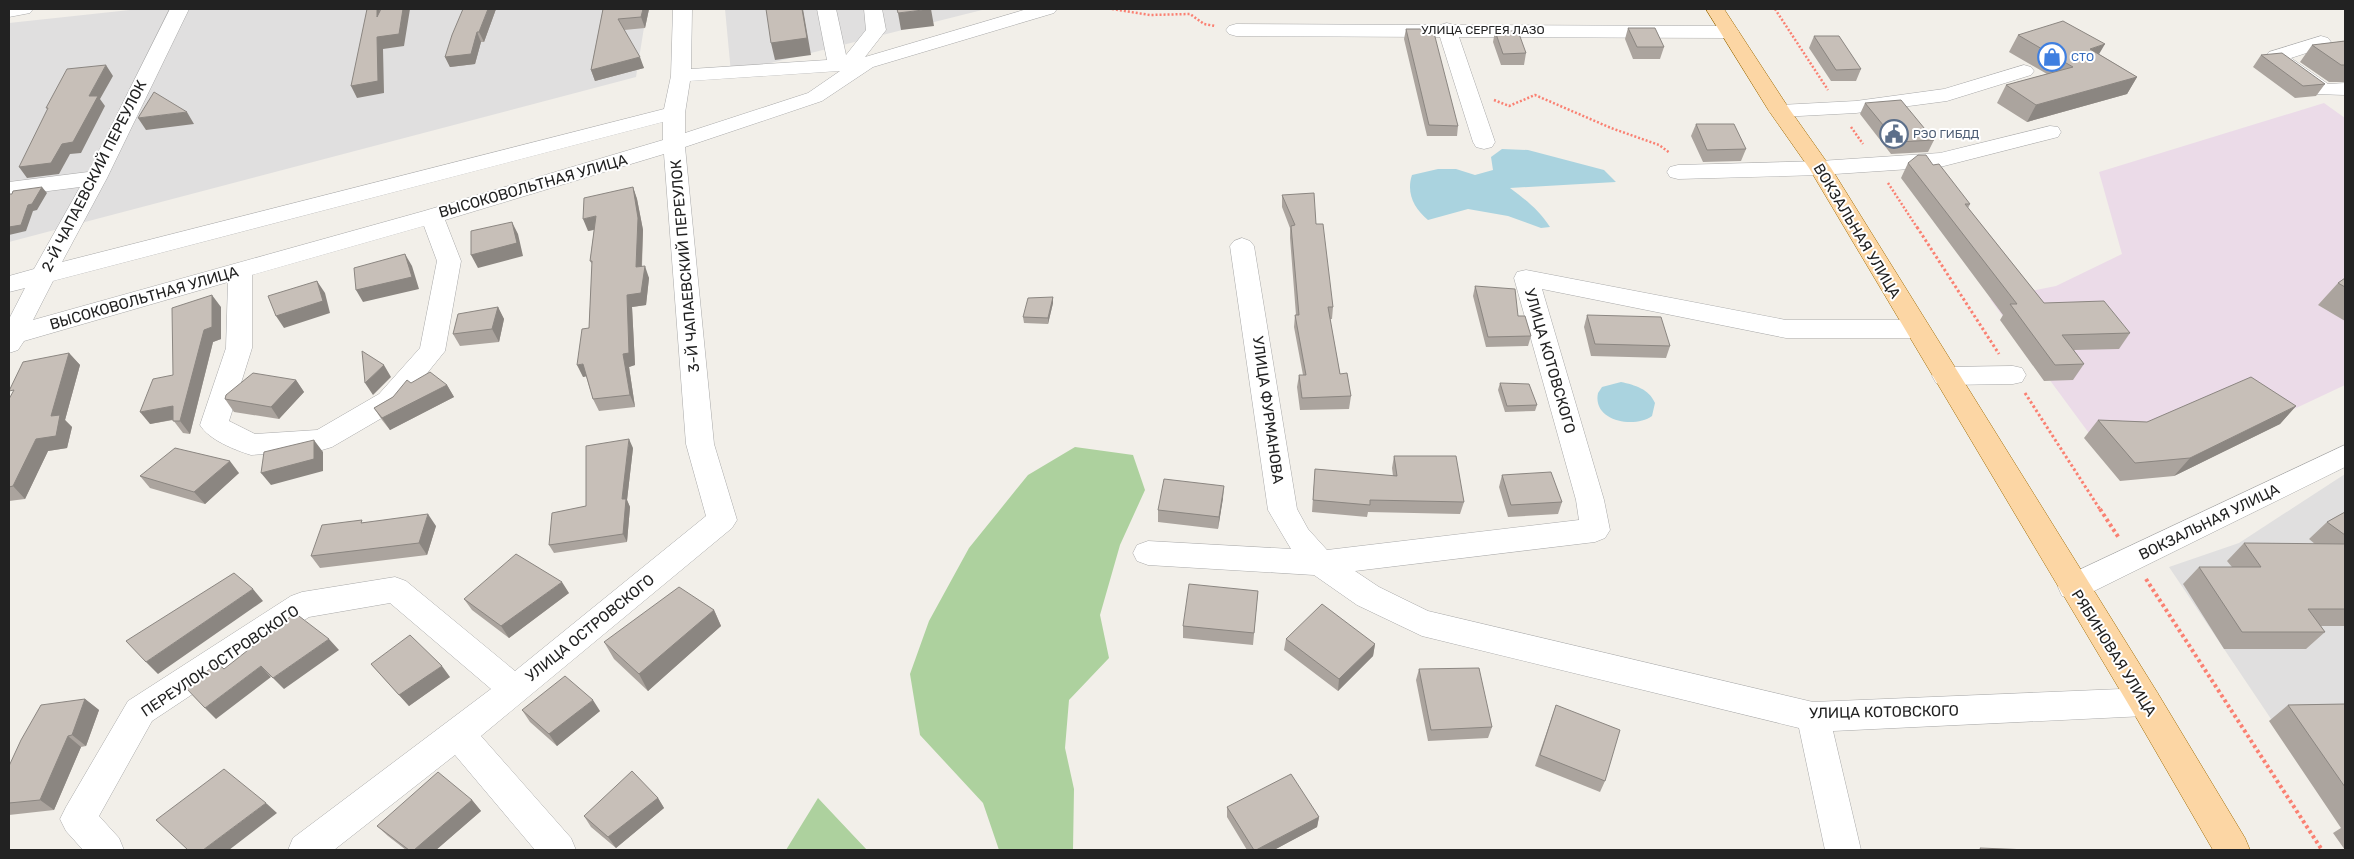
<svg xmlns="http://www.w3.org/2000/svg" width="2354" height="859" viewBox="0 0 2354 859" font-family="Rubik,sans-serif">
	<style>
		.residential { fill: #e0dfdf }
		.industrial { fill: #ebdbe8 }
		.forest { fill: #add19e }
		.water { fill: #aad3df }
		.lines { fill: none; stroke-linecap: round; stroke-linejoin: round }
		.minor-casing { stroke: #a9a9a9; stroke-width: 1 }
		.major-casing { stroke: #a06b00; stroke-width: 1 }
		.path-far2 { stroke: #fa8072; stroke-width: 2.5; stroke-dasharray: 2 2; stroke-linecap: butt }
		.path-far1 { stroke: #fa8072; stroke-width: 3; stroke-dasharray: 2.5 2.5; stroke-linecap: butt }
		.path { stroke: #fa8072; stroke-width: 4; stroke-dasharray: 3 3; stroke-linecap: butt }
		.minor { fill: #fff; fill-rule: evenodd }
		.major { fill: #fcd6a4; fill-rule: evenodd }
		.wall { fill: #aba49e }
		.shaded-wall { fill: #8b8681 }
		.building { fill: #c7bfb8; stroke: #8b8681 }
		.labels { text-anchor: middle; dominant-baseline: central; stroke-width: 4; stroke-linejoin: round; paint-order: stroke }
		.far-street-label { font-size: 12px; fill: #222; stroke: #fff }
		.far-shop-label { font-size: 12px; fill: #366cbe; stroke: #fff; text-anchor: start }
		.far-service-label { font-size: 12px; fill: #4e5e75; stroke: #fff; text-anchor: start }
		.street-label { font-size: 15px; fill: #222; stroke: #fff }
	</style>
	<rect width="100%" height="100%" fill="#f2efe9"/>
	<path class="residential" d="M139,9H647L636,77L9,242V23Z
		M725,9H986L731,73Z
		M2345,474V829L2169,567L2239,543Z"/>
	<path class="industrial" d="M2324,103L2345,118V385L2183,461L2108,459L1990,299L2056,286L2122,254L2099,172Z"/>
	<path class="forest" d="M1075,447L1133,455L1145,490L1120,545L1100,615L1109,658L1069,700L1065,748L1074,789L1073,850H999L983,803L920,735L910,674L929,621L969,548L1028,475Z
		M818,798L867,850H786Z"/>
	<path class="water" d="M1502,149L1528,150L1604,170L1616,182L1510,188C1526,200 1539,210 1550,227L1541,228L1508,216L1468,209L1428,220C1414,208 1406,193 1412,175L1438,169H1456L1475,175L1493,170L1491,157Z
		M1621,382C1635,385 1649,389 1655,403L1652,416C1634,429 1592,421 1598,393L1602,387Z"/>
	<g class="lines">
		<defs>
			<path id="minor" d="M9,9H33L30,13L9,17Z
				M170,9H189L107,178L62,262L664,109L671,76L673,9H692L691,69L827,60L817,9H836L846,55L866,30L864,9H882L886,30L865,57L1027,9H1057L1054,13L873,67L822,101L685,147L714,444L737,520L732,528L481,736L571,838L576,850H535L455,755L334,850H288L293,838L491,689L390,603L309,617L152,721L99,816L119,838L124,850H83L66,831L60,819L66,807L128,701L291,596L302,592L395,577L406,581L515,671L706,516L686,444L664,154L445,220L461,261L445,351L399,408L332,447L322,450L251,455C235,450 209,440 200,425L226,348L228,282L24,341L18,350L9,353V319L25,288L9,292V276L34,269L80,187L9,196V182L88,172ZM840,71L808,93L685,133V113L690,81ZM663,122V140L424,211L33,320L53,281ZM424,226L437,261L420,348L379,394L317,430L255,434L229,421L252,348V275Z
				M1447,23L1454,25L1729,26L1736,28L1739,32L1736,36L1729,38L1459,37L1495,142L1492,147L1484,149L1476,147L1473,142L1440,37L1236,36L1229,34L1226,30L1229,26L1236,24L1440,25Z
				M2321,36L2328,38L2331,42L2328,46L2291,58L2328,84L2345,83V95L2316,94L2266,56L2269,52Z
				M2024,65L2031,67L2034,71L2031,75L1947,101L1856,113L1780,117L1773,115L1769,111L1773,107L1780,105L1856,101L1944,89Z
				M2050,126L2058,127L2061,132L2058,137L1940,167L1820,175L1678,179L1670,177L1667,172L1670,167L1678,165L1820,161L1940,153Z
				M1242,238L1250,241L1254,246L1297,509L1308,529L1327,550L1579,520L1576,500L1514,278L1517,272L1526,270L1786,320H1916L1925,323L1929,329L1925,335L1916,338H1786L1542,289L1604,500L1610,530L1605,538L1595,542L1355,571L1379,587L1428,611L1813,702L2145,688L2157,692L2161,702L2157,712L2145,716L1833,731L1861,850H1825L1799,728L1422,636L1357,605L1314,575L1148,565L1137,561L1133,553L1137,545L1148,541L1291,549L1268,510L1230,246L1234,241Z
				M2013,366L2022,368L2026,375L2022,382L2013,384L1945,385L1936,383L1932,376L1936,369L1945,367Z
				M2345,445V467L2084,596L2073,599L2062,596L2058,587L2062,578Z"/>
			<path id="major" d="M1706,9H1724L1790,110L1831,168L2157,692L2245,838L2250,850H2213L2133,712L1809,168L1769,111Z"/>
		</defs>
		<use href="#minor" class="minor-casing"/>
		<use href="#major" class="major-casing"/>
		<path class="path-far2" d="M1112,9L1150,15L1190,14L1204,24L1215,26
			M1775,9L1828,90
			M1494,100L1509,106L1535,95L1611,128L1659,145L1670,153
			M1851,127L1863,144
			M1888,183L1918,229"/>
		<path class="path-far1" d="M1917,227L1999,354
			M2025,393L2101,511"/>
		<path class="path" d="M2100,509L2119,538
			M2146,579L2322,850"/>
		<use href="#minor" class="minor"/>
		<use href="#major" class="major"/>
	</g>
	<path class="wall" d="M496,9L484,42H481L475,64L450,67L445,57Z
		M603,9H649L645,28L624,30L644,68L595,81L591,70Z
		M1628,28L1664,47L1660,59H1633L1625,39Z
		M1406,29L1458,126L1457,136H1427L1404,39Z
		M1495,31L1526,53L1524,65H1501L1493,42Z
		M2018,35L2099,54L2137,77L2127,94L2027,122L1997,103L2006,85L2047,74L2009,52Z
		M1814,36L1861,69L1856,81H1831L1809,48Z
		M2345,41V82H2329L2300,62L2312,45Z
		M2261,55L2325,84L2316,96L2295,98L2253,67Z
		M1865,103L1934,140L1928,152L1891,154L1860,114Z
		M1696,124L1746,149L1741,161L1703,162L1691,136Z
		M1908,163L1933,165L1970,204L1968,208L2044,303L2130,333L2119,349L2074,350L2084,364L2073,380L2044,381L2000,320L2003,315L1901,178Z
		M633,187L637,199L643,230L642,267L649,278L646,305L632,307L635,365L629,367L635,407L599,411L593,399L586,376L583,377L589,328L592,264L590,261L594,230L588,231Z
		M1282,195L1316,224L1333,307L1332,319H1330L1340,374L1351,396L1349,409L1300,410L1297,387L1299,375H1303L1294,327L1295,315H1296L1290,238V228L1282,207Z
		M2345,278V321L2318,305L2338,283Z
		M1475,286L1518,316L1531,336L1528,346L1486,347L1473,296Z
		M1053,297V303L1048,324L1024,323L1023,317Z
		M221,307V339L213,342L190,434L183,433L173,420L150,424L173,375Z
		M498,307L504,319L499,342L460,346L453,334Z
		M1587,315L1670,346L1666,358L1591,356L1584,327Z
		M69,353L80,365L65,420L72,427L67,448L48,451L25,499L9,501V399Z
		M296,380L304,392L279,419L234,412L225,399Z
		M411,383L447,385L454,397L390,430L382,420L374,408L393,397Z
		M1500,383L1537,405L1535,411L1505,412L1498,390Z
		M2296,406L2280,424L2174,476L2120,481L2084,438L2098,420L2147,422Z
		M633,448L627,500L630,507L627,542L554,553L549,545L586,506Z
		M1394,456L1464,502L1460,514L1368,512L1367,517L1312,512L1315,469L1393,476L1392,468Z
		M239,473L205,504L150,488L140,476Z
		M1502,475L1562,502L1558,514L1508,517L1499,487Z
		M1223,498L1218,529L1158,522V510Z
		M2345,512V626H2321L2325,632L2306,649H2224L2183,584L2199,567H2232L2227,561L2244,543L2315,544L2309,539L2327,522Z
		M364,522L436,526L427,555L320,568L311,556Z
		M1258,591L1253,645L1183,638V626Z
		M569,593L509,638L472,610L464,599Z
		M714,610L721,626L648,691L614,659L604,642Z
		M1286,639L1375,644L1373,656L1338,691L1284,650Z
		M371,664L450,677L409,706Z
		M1419,669L1492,727L1488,738L1428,741L1416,680Z
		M85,699L99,710L86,746L81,747L54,810L9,815V766Z
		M2345,704V850L2333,833L2341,828L2269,721L2288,705Z
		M1556,705L1605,781L1600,792L1535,766Z
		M522,710L600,711L557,746L530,722Z
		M658,798L664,808L616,848L591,827L584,816Z
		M472,800L481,811L436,850H406L388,836L377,826Z
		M1227,807L1319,817L1317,827L1274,850H1247L1227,817Z"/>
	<path class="shaded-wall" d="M377,9H379L383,16L377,17Z
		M403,9H410L404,46L383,49L384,93L357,98L351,86L377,37Z
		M488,9H496L484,42L479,32Z
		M643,9H649L645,28L641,17Z
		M802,9H803L811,55L775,60L771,43Z
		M931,9L934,26L901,30L898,13Z
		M477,32L481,42L475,64L450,67L445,57Z
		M2105,44L2095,61L2090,49Z
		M640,57L644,68L595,81L591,70Z
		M106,65L113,76L100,99L105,106L81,153L70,154L59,174L27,178L19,167L89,96Z
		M2137,77L2127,94L2027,122L2036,105Z
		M187,112L194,124L146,130L138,118Z
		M42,187L47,193L37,210L33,211L26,231L9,235V227Z
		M633,187L637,199L643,230L641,280L636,267Z
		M596,216L601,228L588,231L583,219Z
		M512,222L518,234L523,256L478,268L471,255Z
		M405,254L412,266L419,289L363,302L356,290Z
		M645,266L649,278L646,305L632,307L635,365L629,367L635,407L630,395L623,354L627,295Z
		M317,281L325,293L330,313L284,328L276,316Z
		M212,295L221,307V339L213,342L190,434L180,421L181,418L150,424L140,412L173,406L204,330Z
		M1053,297V303L1048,324V318Z
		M498,307L504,319L499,342L492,329Z
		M69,353L80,365L65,420L72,427L67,448L48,451L25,499L13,486L36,439L51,416Z
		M583,364L588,376L583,377L577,365Z
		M384,365L391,377L373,395L365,383Z
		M296,380L304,392L279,419L271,407Z
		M447,385L454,397L390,430L382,418Z
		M2296,406L2280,424L2174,476L2190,458Z
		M629,439L633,448L627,500L630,507L627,542L623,534L622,499Z
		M314,440L323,452V471L271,485L261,473Z
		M230,461L239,473L205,504L194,492Z
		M1224,486L1223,498L1218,529L1219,517Z
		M428,514L436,526L427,555L419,543Z
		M562,582L569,593L509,638L501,626Z
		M253,589L263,601L158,674L146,662Z
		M714,610L721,626L648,691L639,674Z
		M329,639L339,650L284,689L273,678Z
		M1375,644L1373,656L1338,691L1339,679Z
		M261,666L271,677L216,719L205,708Z
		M442,666L450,677L409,706L399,695Z
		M85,699L99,710L86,746L72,735Z
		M593,700L600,711L557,746L549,734Z
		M68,736L81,747L54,810L40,800Z
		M658,798L664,808L616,848L608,837Z
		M472,800L481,811L436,850H414Z
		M266,803L277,813L229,850H203Z
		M1319,817L1317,827L1274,850H1256Z"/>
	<path class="building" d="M367,9H377V17L381,9H403L399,34L377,37L378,81L351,86Z
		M463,9H488L479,32H477L471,54L445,57L452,35Z
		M603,9H643L641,17L618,19L640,57L591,70Z
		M766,9H802L807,38L771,43Z
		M897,9H931L898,13Z
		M2063,21L2105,44L2090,49L2137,77L2036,105L2006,85L2073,67L2018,35Z
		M1628,28H1655L1664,47H1637Z
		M1406,29H1433L1458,126L1429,125Z
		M1495,31H1518L1526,53L1503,54Z
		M1814,36H1839L1861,69L1836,70Z
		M2345,41V65H2341L2312,45Z
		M2282,53L2325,84L2303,86L2261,55Z
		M106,65L89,96H98L73,142L62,144L51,163L19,167L48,108H46L67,69Z
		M154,92L187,112L138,118Z
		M1901,100L1934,140L1897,142L1865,103Z
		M1696,124H1734L1746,149L1707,150Z
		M1918,155H1926L1933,165L1939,164L1970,204H1965L2044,303L2104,301L2130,333L2062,335L2084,364L2055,365L2010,304H2017L1908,163Z
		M42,187L32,204L28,205L21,225L9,227V194H12L13,191Z
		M633,187L638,218L636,267L645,266L641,293L627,295L629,353L623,354L630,395L593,399L583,364L577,365L582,329L589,328L592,261H590L596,216L583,219L584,198Z
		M1314,193L1316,224H1323L1333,307H1328L1340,374L1347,373L1351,396L1302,398L1299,375H1306L1295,315H1299L1291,226L1295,225L1282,195Z
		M512,222L517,243L471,255V231Z
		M405,254L412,277L356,290L354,268Z
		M2345,278V287L2338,283Z
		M317,281L323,301L276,316L268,296Z
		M1475,286L1515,289L1518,316H1525L1531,336L1488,337Z
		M212,295V327L204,330L180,421H173V406L140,412L153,379L173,375L172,308Z
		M1053,297L1048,318L1023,317L1028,298Z
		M498,307L492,329L453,334L458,314Z
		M1587,315L1661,317L1670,346L1595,344Z
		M362,351L384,365L365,383Z
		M69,353L51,416L60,415L56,436L36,439L13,486L9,487V399L14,390L9,391L23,362Z
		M430,372L447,385L382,418L374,408L393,397L407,380L411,383Z
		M253,373L296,380L271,407L225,399L226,395Z
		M2251,377L2296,406L2190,458L2135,463L2098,420L2147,422Z
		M1500,383L1529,384L1537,405L1507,406Z
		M629,439L622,499H626L623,534L549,545L552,513L586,506V446Z
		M314,440V459L261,473L264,452Z
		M175,448L230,461L194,492L140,476Z
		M1394,456H1456L1464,502L1370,500V505L1313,500L1315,469L1397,476Z
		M1551,472L1562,502L1511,505L1502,475Z
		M1164,479L1224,486L1219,517L1158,510Z
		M2345,512V535L2327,522Z
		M428,514L419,543L311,556L322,525L362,520L361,523Z
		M2244,543L2345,544V609H2308L2325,632H2242L2199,567H2261Z
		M516,554L562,582L501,626L464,599Z
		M234,573L253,589L146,662L126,641Z
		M1189,584L1258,591L1254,633L1183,626Z
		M679,587L714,610L639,674L604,642Z
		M1322,604L1375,644L1339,679L1286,639Z
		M295,613L329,639L273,678L261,666L205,708L186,688L217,663L224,669Z
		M410,635L442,666L399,695L371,664Z
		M1479,668L1492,727L1431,730L1419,669Z
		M565,676L593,700L549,734L522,710Z
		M85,699L72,735L68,736L40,800L9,803V766L21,740L41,705Z
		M2345,704V787L2288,705Z
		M1556,705L1620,730L1605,781L1540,755Z
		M224,769L266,803L203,850H188L156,820Z
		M632,771L658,798L608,837L584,816Z
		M438,772L472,800L414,850H409L377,826Z
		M1291,774L1319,817L1256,850H1254L1227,807Z
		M1980,848L2029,850H1981Z"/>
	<defs>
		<symbol id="shop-ring" viewBox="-11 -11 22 22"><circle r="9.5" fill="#fff" stroke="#3f7fe0" stroke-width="1.5"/><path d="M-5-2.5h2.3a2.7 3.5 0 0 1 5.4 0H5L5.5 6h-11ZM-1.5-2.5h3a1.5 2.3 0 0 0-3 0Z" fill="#3f7fe0"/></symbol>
		<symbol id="civic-ring" viewBox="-11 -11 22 22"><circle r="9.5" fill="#fff" stroke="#5c6f8a" stroke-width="1.5"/><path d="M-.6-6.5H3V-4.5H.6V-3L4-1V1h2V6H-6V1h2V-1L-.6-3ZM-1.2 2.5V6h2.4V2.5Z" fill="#5c6f8a"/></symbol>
	</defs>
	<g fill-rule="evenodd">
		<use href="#shop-ring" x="2036" y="41" width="32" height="32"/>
		<use href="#civic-ring" x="1878" y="118" width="32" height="32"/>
	</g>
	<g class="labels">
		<g class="far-street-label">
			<text x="1483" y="30">УЛИЦА СЕРГЕЯ ЛАЗО</text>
		</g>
		<g class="far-shop-label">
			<text x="2071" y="57">СТО</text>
		</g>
		<g class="far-service-label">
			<text x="1913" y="134">РЭО ГИБДД</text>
		</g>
		<g class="street-label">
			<text transform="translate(94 176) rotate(-63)">2-Й ЧАПАЕВСКИЙ ПЕРЕУЛОК</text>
			<text transform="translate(533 186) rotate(-16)">ВЫСОКОВОЛЬТНАЯ УЛИЦА</text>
			<text transform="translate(1857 231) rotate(59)">ВОКЗАЛЬНАЯ УЛИЦА</text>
			<text transform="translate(685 266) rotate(-95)">3-Й ЧАПАЕВСКИЙ ПЕРЕУЛОК</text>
			<text transform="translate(144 298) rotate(-16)">ВЫСОКОВОЛЬТНАЯ УЛИЦА</text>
			<text transform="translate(1550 361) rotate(74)">УЛИЦА КОТОВСКОГО</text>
			<text transform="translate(1268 410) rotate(82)">УЛИЦА ФУРМАНОВА</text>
			<text transform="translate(2209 522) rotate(-26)">ВОКЗАЛЬНАЯ УЛИЦА</text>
			<text transform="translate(590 628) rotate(-39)">УЛИЦА ОСТРОВСКОГО</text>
			<text transform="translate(2114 653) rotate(58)">РЯБИНОВАЯ УЛИЦА</text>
			<text transform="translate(220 661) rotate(-34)">ПЕРЕУЛОК ОСТРОВСКОГО</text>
			<text transform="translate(1884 712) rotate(-1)">УЛИЦА КОТОВСКОГО</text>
		</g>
	</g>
	<rect width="2354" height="859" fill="none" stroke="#222222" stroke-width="20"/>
</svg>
